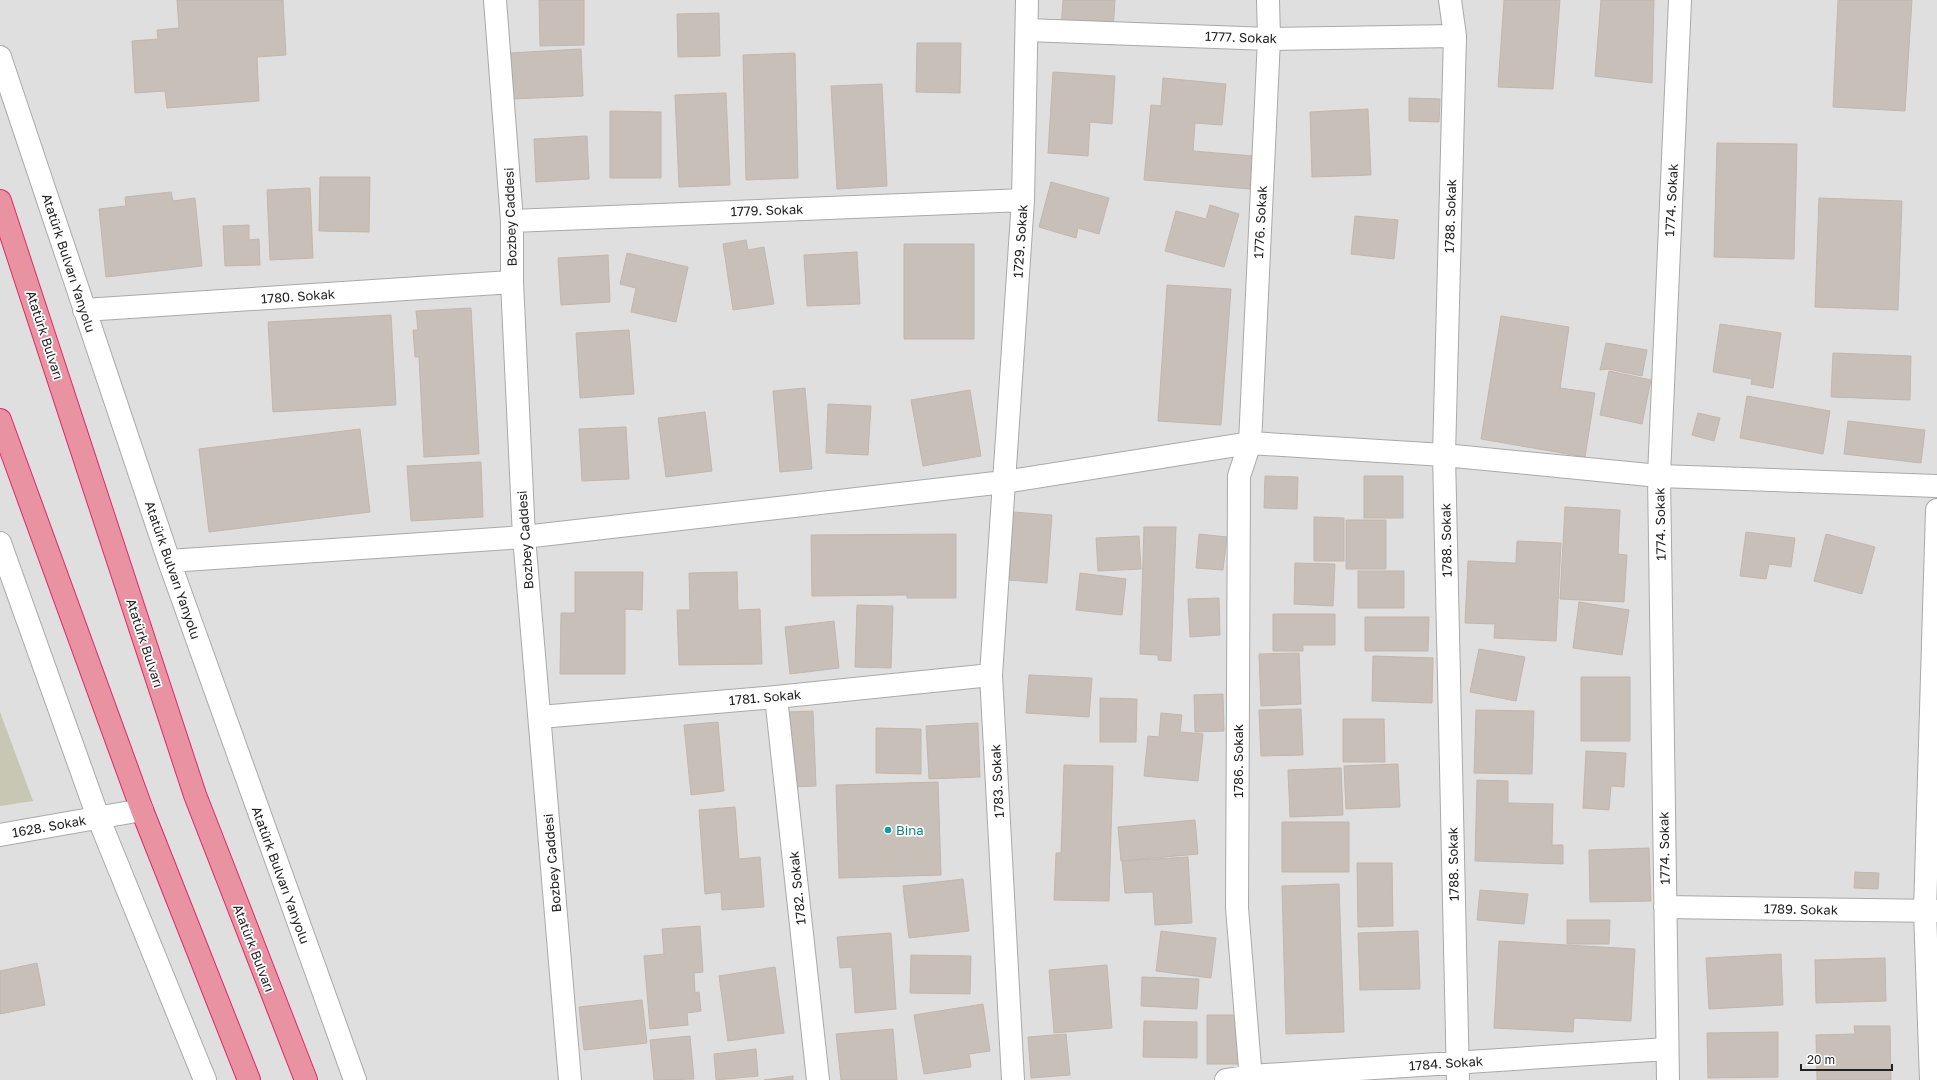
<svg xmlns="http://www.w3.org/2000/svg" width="1937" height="1080" viewBox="0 0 1937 1080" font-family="'Golos Text',sans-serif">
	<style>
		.residential { fill: #e0dfdf }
		.construction { fill: #c7c7b4 }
		.building { fill: #c7bfb8; stroke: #c4b6ab }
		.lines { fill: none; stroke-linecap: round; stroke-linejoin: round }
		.minor-casing { stroke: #a9a9a9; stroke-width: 24 }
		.highway-casing { stroke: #dc2a67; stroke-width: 24 }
		.minor { stroke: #fff; stroke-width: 22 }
		.highway { stroke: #e892a2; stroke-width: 22 }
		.culture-dot { fill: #0f9aa8; stroke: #fff; stroke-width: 1.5 }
		.labels { text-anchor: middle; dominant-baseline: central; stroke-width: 3.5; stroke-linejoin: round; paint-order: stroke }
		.street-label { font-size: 13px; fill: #222; stroke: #fff }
		.culture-label { font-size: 13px; fill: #0d838f; stroke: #fff; text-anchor: start }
	</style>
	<rect width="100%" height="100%" fill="#f2efe9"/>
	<path class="residential" d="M0,0H1937V1080H0Z"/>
	<path class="construction" d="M0,712L33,801L0,806Z"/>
	<path class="building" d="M177,0H283L286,55L257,57L259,101L167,108L165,91L135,93L132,41L158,39L157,30L179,28Z
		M539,0H584V45L540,46Z
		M1063,0H1115L1113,32L1061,28Z
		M1504,0H1560L1553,89L1498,87Z
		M1601,0H1654L1652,83L1595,76Z
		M1838,0H1912L1905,111L1833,107Z
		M719,13L720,56L678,57L677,14Z
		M917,43H961L960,93L916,92Z
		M581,49L583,96L512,99L510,53Z
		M795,53L798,178L746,180L743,55Z
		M1053,72L1115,76L1112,124L1090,122L1088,156L1048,153Z
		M1163,78L1226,84L1222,125L1195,123L1193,151L1253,156L1250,189L1144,180L1151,105L1161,106Z
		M882,84L887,186L837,189L831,86Z
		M726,93L730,185L679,187L675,95Z
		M1409,98L1440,99L1439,122L1409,121Z
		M1368,109L1371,175L1312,177L1310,112Z
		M610,111L661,112V178H610Z
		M587,136L589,179L536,182L534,139Z
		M1717,143L1797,144L1794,259L1714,257Z
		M320,177H370L369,232L319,231Z
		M1051,182L1109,198L1099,234L1078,228L1076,238L1039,227Z
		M310,188L313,258L270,260L267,190Z
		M171,192L173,201L195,198L202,266L106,277L99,209L126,206L125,197Z
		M1819,198L1902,201L1898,310L1815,307Z
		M1210,205L1239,214L1224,267L1165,251L1176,211L1206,219Z
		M1355,216L1398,220L1394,259L1351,254Z
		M249,225V240L259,239L260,265L225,266L223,226Z
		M746,240L748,250L764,247L774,304L733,310L723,244Z
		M904,244H974V339H904Z
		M857,252L860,304L807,306L804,255Z
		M627,253L688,267L676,322L631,312L636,288L620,284Z
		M608,255L610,302L561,305L558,258Z
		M1167,285L1231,289L1221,425L1158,421Z
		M471,308L479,454L424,457L419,357H415L413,330H418L416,311Z
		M391,315L396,405L273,412L268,322Z
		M1501,316L1569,327L1560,388L1595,393L1585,457L1481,439Z
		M1720,324L1781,333L1773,388L1751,384L1752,379L1713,372Z
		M629,330L634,394L580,398L576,333Z
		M1606,343L1647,350L1642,376L1608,369L1600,370Z
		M1833,353L1911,356L1910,400L1831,397Z
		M1609,371L1651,380L1642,424L1600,415Z
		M805,388L812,469L780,472L773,391Z
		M970,390L981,456L923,466L911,400Z
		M1747,396L1830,411L1823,454L1740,438Z
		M828,404L871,406L868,455L826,453Z
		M705,412L712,471L666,477L658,418Z
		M1698,413L1720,418L1714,441L1692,435Z
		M1848,421L1925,430L1921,463L1844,454Z
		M626,427L629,479L582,481L579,429Z
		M360,429L370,512L209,532L199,449Z
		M481,462L483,517L411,521L407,466Z
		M1265,476L1298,477L1297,509L1264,508Z
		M1364,476H1403V518H1364Z
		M1565,507L1620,510L1618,554L1627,555L1624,602L1560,599Z
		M1013,512L1052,515L1047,583L1009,580Z
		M1314,517L1344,518V561H1314Z
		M1346,520H1386V569H1346Z
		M1144,527H1176L1171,661L1158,660V655L1140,654Z
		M1746,532L1795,538L1791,567L1769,564L1766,579L1740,576Z
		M956,534V598H907V595L812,596L811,535Z
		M1199,534L1227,537L1223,570L1196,568Z
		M1826,534L1875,547L1862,594L1814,581Z
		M1139,536L1141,569L1098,571L1096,538Z
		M1517,541L1561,543L1556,641L1494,638L1495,624L1465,623L1468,561L1516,563Z
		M1295,563L1335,564L1333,606L1294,604Z
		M1358,571H1404V608H1358Z
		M575,572H643L642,610L625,609V674H560L561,613H575Z
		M737,572L738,610L760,609L762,664L679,665L677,610H690L689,573Z
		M1080,573L1126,579L1122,615L1076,610Z
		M1219,598L1220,635L1190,637L1188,599Z
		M1579,602L1629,610L1622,655L1573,648Z
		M857,605L893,606L891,668L855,667Z
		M1273,614H1335V645H1303V651H1273Z
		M1365,617H1429L1428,651H1365Z
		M834,621L839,668L790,674L785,627Z
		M1479,649L1525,657L1516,701L1470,692Z
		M1299,653L1301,704L1261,706L1259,654Z
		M1373,656L1433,658L1432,703L1372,701Z
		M1029,675L1092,678L1089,717L1026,713Z
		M1581,677H1630V741H1581Z
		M1223,694L1224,731L1195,732L1194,695Z
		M1100,698L1137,699L1136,742H1100Z
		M1301,709L1303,755L1261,756L1259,710Z
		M1476,710L1534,711L1532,774L1474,773Z
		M813,711L816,786L790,787L787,712Z
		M1161,713L1182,715L1180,732L1203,734L1198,781L1144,776L1148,736L1159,737Z
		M1343,719H1384L1385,762H1343Z
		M718,722L724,791L691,795L684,725Z
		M978,723L980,777L929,779L926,726Z
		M876,728L921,729V774L876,773Z
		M1586,751L1626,753L1624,787L1611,786L1609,810L1583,808Z
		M1398,764L1400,807L1346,809L1344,766Z
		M1064,765L1113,766L1109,901L1054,900L1056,853H1061Z
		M1341,768L1343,815L1290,817L1288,770Z
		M1477,780L1508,781V803L1553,804L1552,845H1563V864L1475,861Z
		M938,782L941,875L839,878L836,785Z
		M735,807L739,859L760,857L764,907L722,910L721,892L705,894L699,810Z
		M1195,820L1198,854L1121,861L1118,827Z
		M1282,822H1349V872H1282Z
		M1649,848L1651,901L1590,902L1589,850Z
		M1188,857L1192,923L1155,925L1153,892L1125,893L1122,861Z
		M1357,863H1392L1393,926L1358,927Z
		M1855,872L1879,873L1878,889L1854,888Z
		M963,879L969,931L909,938L903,886Z
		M1339,884L1344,1032L1286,1034L1282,886Z
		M1480,890L1528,894L1524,924L1477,920Z
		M1567,920H1610L1609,944H1567Z
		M700,926L703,972L694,973L695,993L699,992L701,1011L687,1013L688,1025L650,1029L644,956L664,954L662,929Z
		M1161,931L1216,938L1211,978L1156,971Z
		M1418,931L1420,989L1360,990L1358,933Z
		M891,933L896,1009L855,1013L852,967L840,968L837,937Z
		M1499,941L1635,949L1631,1021L1574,1018L1573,1032L1494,1028Z
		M1781,954L1783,1005L1709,1009L1706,958Z
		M911,955L971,956L970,994L910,993Z
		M1885,958L1886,1001L1816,1003L1815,960Z
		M37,963L45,1005L0,1014V971Z
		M1107,965L1112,1028L1054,1033L1049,970Z
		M775,967L784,1033L728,1041L719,976Z
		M1142,977L1199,979L1197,1009L1141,1006Z
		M642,1000L647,1043L584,1050L579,1007Z
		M983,1004L990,1051L969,1054L971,1067L924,1074L914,1015Z
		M1207,1015H1239V1064H1207Z
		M1144,1021L1197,1022V1058L1143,1057Z
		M1854,1026H1890L1891,1080H1817L1816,1035L1855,1034Z
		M893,1029L897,1080H841L836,1034Z
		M1778,1032V1077L1708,1078L1707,1033Z
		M1066,1034L1070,1075L1031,1078L1028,1037Z
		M690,1036L694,1079L654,1080L650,1040Z
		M756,1049L758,1076L716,1080L714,1054Z
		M793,1076V1080H764Z"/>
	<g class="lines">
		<defs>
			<path id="minor" d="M495,0L512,221V282L524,537L570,1080
				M1450,0L1455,36L1444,455L1458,1080
				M1027,30L1269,39L1455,36
				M0,57L169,561L355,1080
				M512,221L1023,200
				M84,310L512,282
				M0,543L98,817L205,1080
				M169,561L524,537L1004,482L1250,443L1444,455L1659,476L1937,486
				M776,697L818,1080
				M540,717L776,697L991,675
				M0,835L142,810
				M1665,907L1937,911
				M1013,1080L991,675L1023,200L1027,0
				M1226,1080L1251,1076L1667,1049
				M1251,1080L1237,908L1239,476L1250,443L1269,39L1268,0
				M1668,1080L1659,476L1680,0
				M1931,1080L1925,911L1937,510"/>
			<path id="highway" d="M0,201L195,795L306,1080
				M0,420L142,810L249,1080"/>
		</defs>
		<use href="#minor" class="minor-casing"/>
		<use href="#highway" class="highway-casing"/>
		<use href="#minor" class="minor"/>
		<use href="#highway" class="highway"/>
	</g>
	<circle class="culture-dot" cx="888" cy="830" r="4"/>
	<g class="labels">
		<g class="street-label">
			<text transform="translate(1241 37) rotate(2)">1777. Sokak</text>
			<text transform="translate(1671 200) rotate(-87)">1774. Sokak</text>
			<text transform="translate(767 210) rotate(-2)">1779. Sokak</text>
			<text transform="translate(1450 216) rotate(-88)">1788. Sokak</text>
			<text transform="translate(510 217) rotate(-92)">Bozbey Caddesi</text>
			<text transform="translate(1260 222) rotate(-87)">1776. Sokak</text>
			<text transform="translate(1020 241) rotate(-86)">1729. Sokak</text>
			<text transform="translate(69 263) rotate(72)">Atatürk Bulvarı Yanyolu</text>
			<text transform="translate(298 296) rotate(-4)">1780. Sokak</text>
			<text transform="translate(45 335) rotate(72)">Atatürk Bulvarı</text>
			<text transform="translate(1660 524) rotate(-91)">1774. Sokak</text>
			<text transform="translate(525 540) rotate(-94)">Bozbey Caddesi</text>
			<text transform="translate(1446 540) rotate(-91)">1788. Sokak</text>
			<text transform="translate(173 570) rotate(71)">Atatürk Bulvarı Yanyolu</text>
			<text transform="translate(145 643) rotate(72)">Atatürk Bulvarı</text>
			<text transform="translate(765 697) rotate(-5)">1781. Sokak</text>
			<text transform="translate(1238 761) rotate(-90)">1786. Sokak</text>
			<text transform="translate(997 781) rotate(-93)">1783. Sokak</text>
			<text transform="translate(49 826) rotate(-10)">1628. Sokak</text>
			<text transform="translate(1664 848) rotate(-91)">1774. Sokak</text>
			<text transform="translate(552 863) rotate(-95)">Bozbey Caddesi</text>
			<text transform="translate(1453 864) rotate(-91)">1788. Sokak</text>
			<text transform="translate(281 875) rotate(70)">Atatürk Bulvarı Yanyolu</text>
			<text transform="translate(797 888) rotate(-96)">1782. Sokak</text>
			<text transform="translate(1801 909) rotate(1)">1789. Sokak</text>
			<text transform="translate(254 948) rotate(69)">Atatürk Bulvarı</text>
			<text transform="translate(1446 1063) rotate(-4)">1784. Sokak</text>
		</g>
		<g class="culture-label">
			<text x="896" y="830">Bina</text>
		</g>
	</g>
	<path d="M1801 1064v6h91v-6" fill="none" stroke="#222222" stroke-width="2"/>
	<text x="1807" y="1064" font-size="12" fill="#222222" stroke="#ffffff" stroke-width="3" paint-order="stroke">20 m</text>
</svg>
